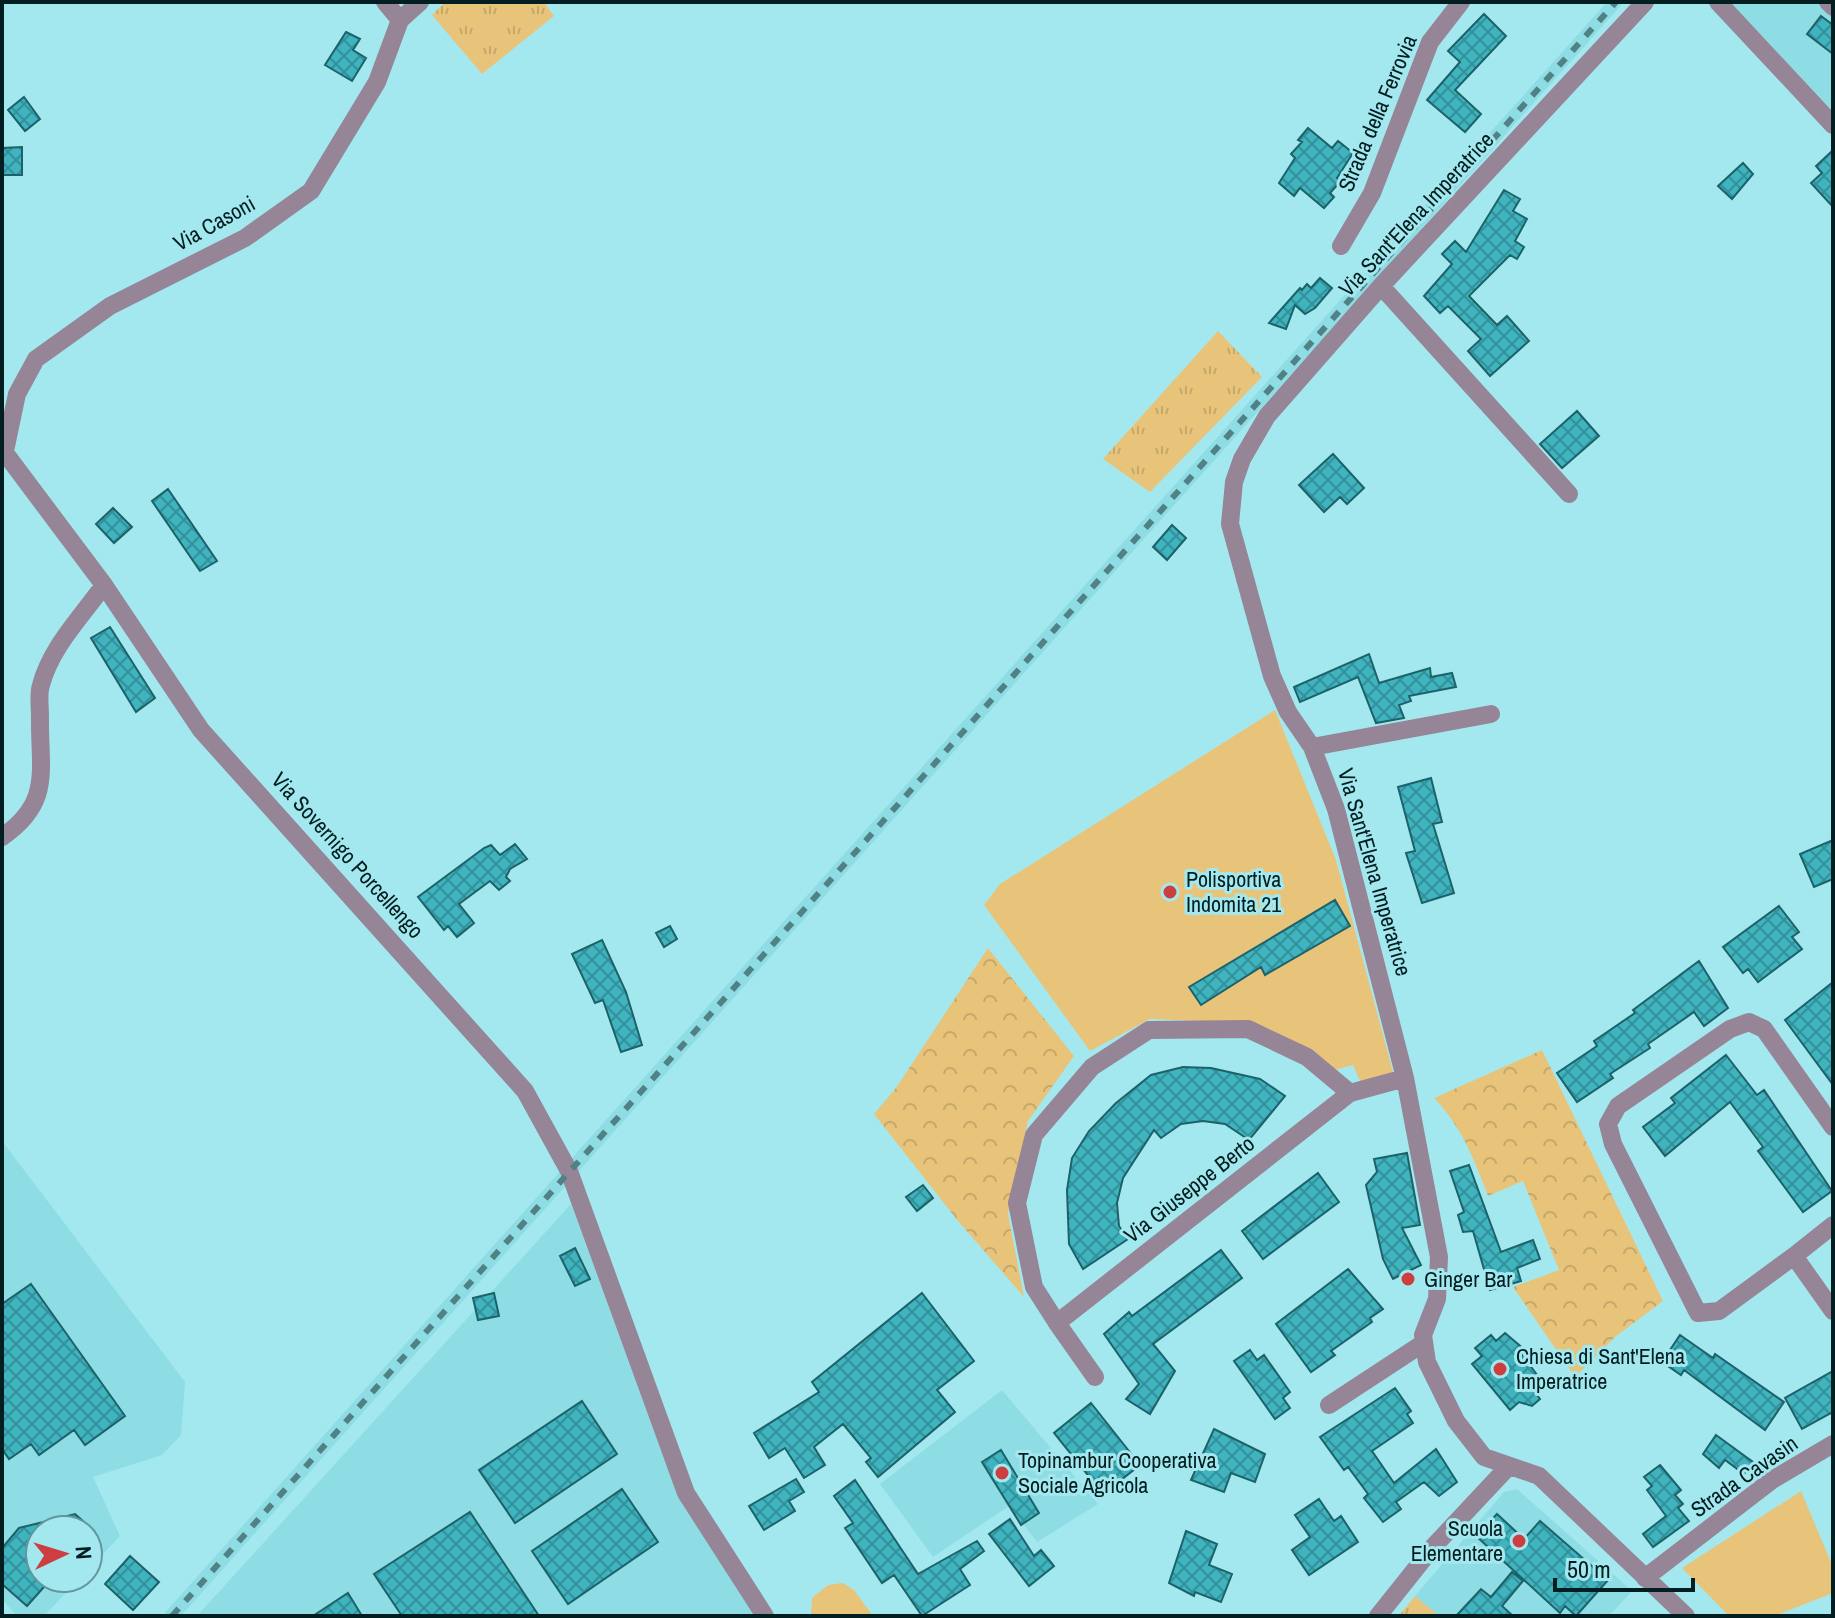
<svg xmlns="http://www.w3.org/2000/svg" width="1835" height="1618" viewBox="0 0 1835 1618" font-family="'Archivo Narrow',sans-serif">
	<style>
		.built { fill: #8edce4 }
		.grass { fill: url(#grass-tufts) }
		.park { fill: url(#park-crowns) }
		.pitch { fill: #e8c47b }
		.building { fill: url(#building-cross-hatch); stroke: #1d6269; stroke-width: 2 }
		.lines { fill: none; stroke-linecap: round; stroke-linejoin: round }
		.minor { stroke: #958596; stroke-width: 18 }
		.rail { stroke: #528185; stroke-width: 6; stroke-dasharray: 10 10; stroke-linecap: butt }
		.poi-dot { fill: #cd3e40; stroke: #a4e8ef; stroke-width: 3 }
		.labels { text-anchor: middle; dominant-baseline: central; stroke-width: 6; stroke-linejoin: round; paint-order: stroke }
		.street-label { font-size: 22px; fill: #031e21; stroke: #a4e8ef }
		.poi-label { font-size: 22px; fill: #031e21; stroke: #a4e8ef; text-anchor: start }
	</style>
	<defs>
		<pattern id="grass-tufts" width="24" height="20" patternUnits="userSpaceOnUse" patternTransform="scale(2)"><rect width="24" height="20" fill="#e8c47b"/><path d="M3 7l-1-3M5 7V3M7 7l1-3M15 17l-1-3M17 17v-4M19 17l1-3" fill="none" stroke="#c5a86a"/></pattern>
		<pattern id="park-crowns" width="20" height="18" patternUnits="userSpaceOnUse" patternTransform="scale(2)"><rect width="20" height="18" fill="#e8c47b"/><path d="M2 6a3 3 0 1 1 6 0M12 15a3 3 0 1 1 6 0" fill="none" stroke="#c5a86a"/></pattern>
		<pattern id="building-cross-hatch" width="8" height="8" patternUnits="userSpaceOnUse" patternTransform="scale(2)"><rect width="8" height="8" fill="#3fb3be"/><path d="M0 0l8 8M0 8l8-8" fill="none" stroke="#33919a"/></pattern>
	</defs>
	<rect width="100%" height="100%" fill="#a4e8ef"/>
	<path class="built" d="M1607,2H1624L181,1616H162Z
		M1730,2H1833V111Z
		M2,1141L185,1382L181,1435L162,1455L93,1477L120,1536L88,1570V1530H40V1578H80L44,1616H17L2,1599Z
		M571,1204L664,1459L754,1616H197Z
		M1002,1390L1098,1504L1037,1542L1009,1506L933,1557L880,1484Z
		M1517,1489L1632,1591L1609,1616H1439L1415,1596L1504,1492Z"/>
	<path class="grass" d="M445,2H544L554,16L482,74L432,15Z
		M1218,331L1262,377L1150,492L1103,459Z
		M1415,1596L1439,1616H1399Z"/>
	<path class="park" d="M988,948L1074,1056L1028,1121L1008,1214L1024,1297L958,1221L874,1114L896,1088Z
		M1542,1050L1663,1301L1615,1337L1575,1377L1513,1287L1559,1270L1523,1181L1488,1196C1474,1159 1462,1127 1434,1098Z"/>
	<path class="pitch" d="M1275,710L1336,860L1393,1072L1361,1083L1353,1065L1335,1070L1249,1023L1150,1019L1090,1051L984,905L1000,884Z
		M1801,1491L1833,1567V1593L1774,1616H1729L1682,1568Z
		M843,1583L854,1590L873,1616H811L812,1598L828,1585Z"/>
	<path class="building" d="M1484,14L1506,36L1455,90L1481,114L1465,132L1427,100L1460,62L1448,51Z
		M1821,16L1833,25V54L1807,34Z
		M346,32L360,39L353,50L366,58L352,81L325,65Z
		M24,97L40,119L25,131L8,110Z
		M1308,128L1332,148L1338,141L1353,153L1337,178L1341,181L1330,193L1334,197L1324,208L1300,188L1294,196L1279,183L1295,158L1291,154L1302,142L1298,140Z
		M22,147V175H2V148Z
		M1833,150V207L1811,183L1822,173L1816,166Z
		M1743,163L1753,174L1732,199L1718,186Z
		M1504,190L1520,199L1513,211L1527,219L1515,241L1524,247L1517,259L1510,255L1469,296L1497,325L1507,316L1529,341L1490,376L1468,351L1481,339L1448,306L1440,313L1424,296L1452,264L1442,254L1455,241L1466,252Z
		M1320,278L1332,288L1315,308L1305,314L1295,305L1286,329L1269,323L1300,288L1302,290L1307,284L1311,288Z
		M1577,411L1599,436L1562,468L1540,444Z
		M1333,454L1364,488L1347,504L1340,497L1324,512L1299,485Z
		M168,489L217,561L200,571L152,501Z
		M113,508L132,527L114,543L96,524Z
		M1172,525L1186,538L1167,560L1153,547Z
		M110,627L155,698L136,712L91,638Z
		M1369,654L1379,683L1430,668L1431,677L1452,673L1456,687L1409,696L1411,701L1399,705L1404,718L1376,723L1358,677L1300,702L1294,687Z
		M1431,778L1442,822L1433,824L1454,893L1422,903L1406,853L1415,851L1398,787Z
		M1833,840V879L1814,887L1800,854Z
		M515,844L527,859L510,869L506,877L510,881L499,890L490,881L459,904L474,923L457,937L448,926L444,930L418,897L484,848L491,845L500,855Z
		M1335,900L1350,926L1265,975L1261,967L1201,1005L1189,987Z
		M1779,906L1799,932L1792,937L1802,949L1758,982L1748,969L1743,973L1723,947Z
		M670,926L677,939L664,947L656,933Z
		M602,940L626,992L642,1045L621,1052L603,1000L595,1003L572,954Z
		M1699,961L1728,1008L1704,1026L1694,1012L1648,1044L1650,1048L1610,1074L1613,1078L1577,1102L1557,1073L1597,1046L1594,1041L1635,1013L1633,1010Z
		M1833,982V1085L1785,1020Z
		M1726,1055L1757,1095L1764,1090L1832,1191L1803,1212L1758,1151L1763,1147L1730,1102L1665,1156L1643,1127L1675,1103L1671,1098Z
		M1183,1067L1211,1068L1260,1079L1285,1096L1249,1140L1225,1124L1203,1121L1181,1124L1161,1138L1154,1130L1123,1178L1117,1203L1119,1226L1128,1239L1083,1269L1069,1244L1067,1190L1072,1158L1089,1131L1116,1103L1151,1075Z
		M1407,1153L1420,1225L1402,1228L1421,1265L1393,1279L1383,1259L1366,1185L1377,1172L1374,1159Z
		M1469,1165L1501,1252L1533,1240L1540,1259L1517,1268L1521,1281L1490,1290L1473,1231L1463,1232L1458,1215L1464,1212L1450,1171Z
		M1318,1173L1339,1202L1263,1259L1242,1231Z
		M923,1185L933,1198L917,1211L906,1197Z
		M575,1248L590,1279L575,1286L560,1256Z
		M1221,1250L1242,1278L1153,1344L1175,1371L1150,1414L1126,1399L1139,1384L1104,1334L1129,1312L1132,1316Z
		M1348,1269L1383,1309L1370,1318L1372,1322L1331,1351L1335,1355L1311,1372L1276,1324Z
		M31,1284L125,1416L85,1445L74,1430L39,1455L31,1444L9,1459L2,1449V1304Z
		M494,1293L499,1316L478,1320L473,1298Z
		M922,1293L974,1361L937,1390L955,1412L878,1477L866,1462L871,1458L843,1424L814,1447L825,1465L804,1478L785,1448L769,1458L754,1433L819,1392L812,1382Z
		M1505,1333L1525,1350L1521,1353L1543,1383L1534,1391L1540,1399L1532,1406L1519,1402L1510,1410L1472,1364L1482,1356L1475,1348L1491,1335L1496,1341Z
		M1680,1335L1713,1358L1715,1354L1784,1402L1765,1430L1684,1370L1681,1375L1662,1362Z
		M1250,1350L1257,1360L1264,1355L1290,1392L1283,1398L1290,1408L1275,1419L1234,1361Z
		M1833,1371V1412L1802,1429L1785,1398Z
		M1395,1388L1411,1411L1407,1414L1413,1423L1372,1451L1394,1483L1436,1449L1457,1482L1439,1496L1424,1482L1396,1502L1401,1509L1383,1522L1364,1498L1368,1494L1348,1467L1344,1470L1320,1437Z
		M582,1401L617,1454L515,1523L479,1470Z
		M1091,1403L1140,1465L1103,1494L1054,1433Z
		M1214,1429L1265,1454L1255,1482L1231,1473L1224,1492L1191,1480Z
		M1716,1435L1753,1462L1744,1474L1725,1460L1719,1468L1703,1454Z
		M1001,1450L1039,1513L1021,1525L982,1462Z
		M1660,1465L1681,1490L1675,1495L1683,1504L1678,1508L1689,1521L1653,1547L1643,1534L1666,1516L1647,1490L1652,1486L1644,1477Z
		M796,1479L804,1492L789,1501L795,1511L764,1530L749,1506Z
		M855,1480L918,1574L977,1541L984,1551L960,1569L970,1585L922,1616L894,1575L882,1583L845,1528L853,1523L834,1496Z
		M622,1489L658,1542L568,1604L532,1551Z
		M1319,1499L1334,1521L1341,1516L1358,1542L1309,1575L1292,1550L1310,1537L1295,1515Z
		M470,1512L539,1616H402L374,1574Z
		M75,1514L93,1530H40V1578H52L27,1606L2,1584V1548L19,1528Z
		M1497,1514L1524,1539L1540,1521L1608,1580L1576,1616L1565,1606L1560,1613L1476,1536Z
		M1010,1519L1034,1556L1041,1550L1054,1566L1029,1586L989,1534Z
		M1186,1531L1217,1544L1209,1565L1232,1574L1221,1602L1195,1592L1194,1596L1169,1583Z
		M130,1556L159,1582L133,1610L105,1584Z
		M1512,1572L1523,1581L1502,1606L1513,1616H1456L1481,1589L1491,1597Z
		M348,1593L362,1616H313Z"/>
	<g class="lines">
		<path class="minor" d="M385,2L400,20
			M1645,2L1381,286L1267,416L1242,459L1234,482L1230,524L1272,676L1288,712L1312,747L1336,809L1405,1078L1439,1257L1437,1299L1423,1335L1427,1362L1456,1421L1484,1457L1539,1476L1686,1616
			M1718,2L1833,125
			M1828,2L1833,7
			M1341,246L1372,193L1430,42L1461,2
			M1381,286L1569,494
			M2,449L104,585L201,730L525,1091L569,1171L686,1493L765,1616
			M5,451L17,394L36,359L110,306L245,238L311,191L377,82L400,20L420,2
			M1312,747L1491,714
			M2,837C53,802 39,770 40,716C40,706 38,694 41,685C51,647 82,616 104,585
			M1833,1225L1794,1256L1833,1311
			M1794,1256L1719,1311L1698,1313L1613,1144L1608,1124L1618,1106L1730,1029L1749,1022L1764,1029L1833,1127
			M1057,1323L1034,1287L1017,1203L1034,1135L1092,1067L1149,1030L1248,1029L1307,1057L1350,1093
			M1095,1377L1057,1323L1350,1093L1405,1078
			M1329,1405L1422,1344
			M1645,1578L1772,1480L1833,1444
			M1378,1616L1433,1547L1508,1467"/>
		<path class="rail" d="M172,1616L1616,2"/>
	</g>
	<g class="poi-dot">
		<circle cx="1170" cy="892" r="8"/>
		<circle cx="1408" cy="1279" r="8"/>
		<circle cx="1500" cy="1369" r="8"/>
		<circle cx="1002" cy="1473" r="8"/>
		<circle cx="1519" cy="1541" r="8"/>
	</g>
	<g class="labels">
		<g class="street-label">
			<text transform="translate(1377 113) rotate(-67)">Strada della Ferrovia</text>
			<text transform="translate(1416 214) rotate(-47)">Via Sant'Elena Imperatrice</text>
			<text transform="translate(214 223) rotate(-29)">Via Casoni</text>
			<text transform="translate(348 855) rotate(48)">Via Sovernigo Porcellengo</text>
			<text transform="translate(1375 872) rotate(74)">Via Sant'Elena Imperatrice</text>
			<text transform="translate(1189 1189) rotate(-38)">Via Giuseppe Berto</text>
			<text transform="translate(1744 1476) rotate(-35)">Strada Cavasin</text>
		</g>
		<g class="poi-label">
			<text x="1186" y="879">Polisportiva<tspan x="1186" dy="25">Indomita 21</tspan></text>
			<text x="1424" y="1279">Ginger Bar</text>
			<text x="1516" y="1356">Chiesa di Sant'Elena<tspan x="1516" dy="25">Imperatrice</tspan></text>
			<text x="1018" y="1460">Topinambur Cooperativa<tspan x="1018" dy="25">Sociale Agricola</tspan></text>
			<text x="1503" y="1528" text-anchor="end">Scuola<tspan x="1503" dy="25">Elementare</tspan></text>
		</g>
	</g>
	<rect width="1835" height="1618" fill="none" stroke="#031e21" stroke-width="8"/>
	<g transform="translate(64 1554) rotate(86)"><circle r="38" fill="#a4e8ef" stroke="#64979d" stroke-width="2"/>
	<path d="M0-6L14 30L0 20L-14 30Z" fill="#cd3e40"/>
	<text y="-12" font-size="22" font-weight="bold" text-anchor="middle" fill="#031e21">N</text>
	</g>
	<path d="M1555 1578v12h138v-12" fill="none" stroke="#031e21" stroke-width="4"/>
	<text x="1567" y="1578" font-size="24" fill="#031e21" stroke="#a4e8ef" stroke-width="6" paint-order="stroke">50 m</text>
</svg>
